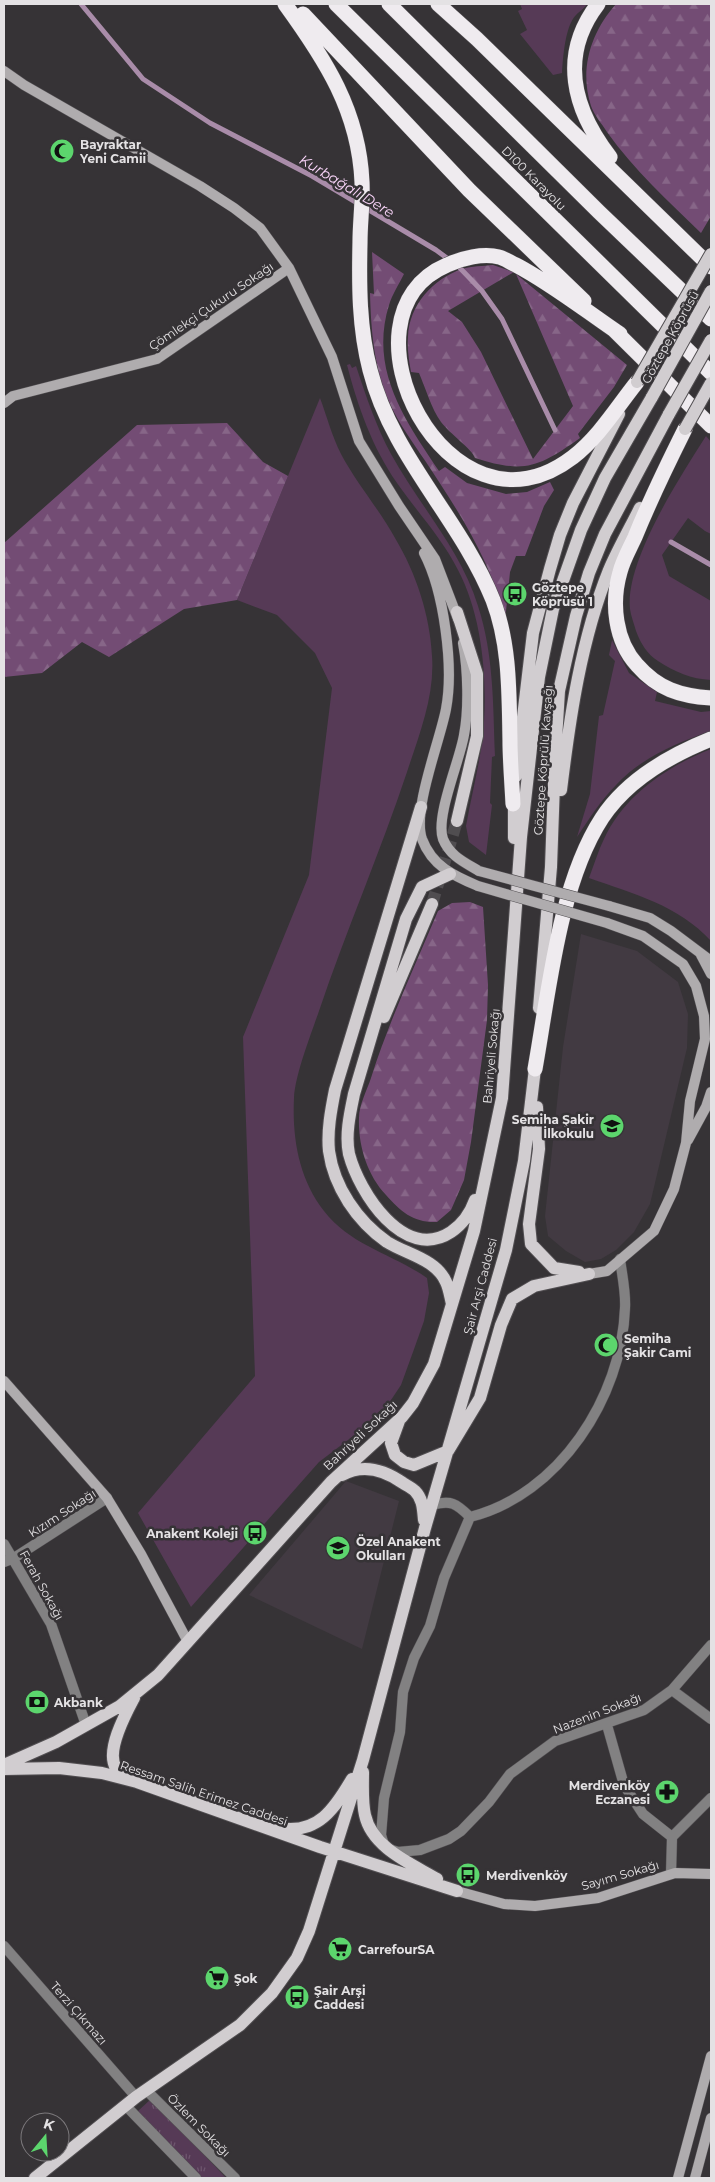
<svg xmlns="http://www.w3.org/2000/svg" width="715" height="2182" viewBox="0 0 715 2182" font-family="Montserrat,sans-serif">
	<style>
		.built { fill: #423a42 }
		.grass { fill: #563a56 }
		.forest { fill: url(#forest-firs) }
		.park { fill: url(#park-tufts) }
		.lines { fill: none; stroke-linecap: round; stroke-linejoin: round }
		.stream { stroke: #a98ca9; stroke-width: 5 }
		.primary-tunnel { stroke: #504d50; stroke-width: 12; stroke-dasharray: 12 6; stroke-linecap: butt }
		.street-casing { stroke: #524f52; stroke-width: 11 }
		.secondary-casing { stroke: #524f52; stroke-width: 11 }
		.primary-casing { stroke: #524f52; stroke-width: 14 }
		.highway-casing { stroke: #524f52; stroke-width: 16 }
		.street { stroke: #828182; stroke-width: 10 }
		.secondary { stroke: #afacae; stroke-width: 10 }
		.primary { stroke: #d1cdd0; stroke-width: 12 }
		.highway { stroke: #efebef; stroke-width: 15 }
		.secondary-bridge-casing { stroke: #524f52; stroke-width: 11; stroke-linecap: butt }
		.primary-bridge-casing { stroke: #524f52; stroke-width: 14; stroke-linecap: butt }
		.secondary-bridge { stroke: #afacae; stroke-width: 10 }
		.primary-bridge { stroke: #d1cdd0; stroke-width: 12 }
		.labels { text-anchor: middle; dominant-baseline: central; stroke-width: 5; stroke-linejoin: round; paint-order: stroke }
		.poi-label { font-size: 12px; font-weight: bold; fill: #e4e2e4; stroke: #363336; text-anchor: start }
		.street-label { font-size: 12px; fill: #e4e2e4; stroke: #363336 }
		.water-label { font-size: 14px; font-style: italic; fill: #fbd6fb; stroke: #363336 }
	</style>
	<defs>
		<pattern id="forest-firs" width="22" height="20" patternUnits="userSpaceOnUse" patternTransform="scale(1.25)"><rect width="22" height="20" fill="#734c74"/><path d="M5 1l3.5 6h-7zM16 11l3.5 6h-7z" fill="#876688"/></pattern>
		<pattern id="park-tufts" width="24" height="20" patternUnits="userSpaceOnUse" patternTransform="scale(1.25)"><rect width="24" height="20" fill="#563a56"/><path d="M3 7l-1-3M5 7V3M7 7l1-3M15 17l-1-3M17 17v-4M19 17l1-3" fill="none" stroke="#6e566e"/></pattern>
	</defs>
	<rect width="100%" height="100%" fill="#363336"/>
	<path class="built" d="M581,934L637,951L678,982L688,1014L687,1048L650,1204L634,1232L616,1250L601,1259L585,1262L566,1251L548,1236L545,1216L563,1047Z
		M346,1481L399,1501L362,1649L249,1595Z"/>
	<path class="grass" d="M520,4H587C584,9 580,11 576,15C565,26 563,58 562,73L553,75L520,34L527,30L518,11L522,9Z
		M350,364L352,368L356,366C366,396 376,426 391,454C419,505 461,550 478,606C494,655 493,706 495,756L492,757L490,803L492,805L486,855L469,842L466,826C472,792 482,756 484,722C487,672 481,614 458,570C442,538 417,512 397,483C372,447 358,407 347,365Z
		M320,398C327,417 332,436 341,454C357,484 379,509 395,538C416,573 430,615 432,656C435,696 419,735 407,772C380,853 346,931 319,1011C311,1034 295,1075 294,1098C292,1138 299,1179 324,1211C351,1246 393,1254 427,1278L429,1293L424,1321L413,1352L401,1385L381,1415L319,1462L191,1607L138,1513L255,1376L243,1037L309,875L332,688L315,653L277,615L237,600Z
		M706,436L711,442V534L705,531L688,518L662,555L669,576L711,601V680C691,679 675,672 658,661C647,654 641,644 636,631C634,624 631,616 630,609C625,561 680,477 706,436Z
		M612,640L629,673L657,692L655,701L701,712L711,711V731C678,742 641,758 617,784C601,800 589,819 577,837L590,794L599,716L603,715L615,661L609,655Z
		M711,749V941C678,905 634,894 589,878C594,865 598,851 604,839C624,795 668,766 711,749Z"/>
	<path class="forest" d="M616,4H711V216L701,233C668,201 634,170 607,132C602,124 594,115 591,106C579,69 591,32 616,4Z
		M372,252L404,274C399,284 392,295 389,305C369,370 405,420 439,471L445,467L467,483L506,494L527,492L550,482L554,490L544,506L525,556H516L510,572L505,621C492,562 459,512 426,462C414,444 399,424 390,404C374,370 371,330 370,293L374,294Z
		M493,265L514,272L448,311L462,322L481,352L533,459L573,406L516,274L627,365L614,387L578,434L580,438C539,467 525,474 475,458C472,449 450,434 441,422C431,408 426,389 419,373L411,372C409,361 407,349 408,337C409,305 433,279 462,269C472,266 483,266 493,265Z
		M227,423L263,462L288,476L237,600L184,609L109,657L82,642L42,673L4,677V543L137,425Z
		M470,902L483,907L488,985L487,1020L471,1142L464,1180L451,1210L437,1222C414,1223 401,1212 386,1195C367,1175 358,1145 359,1118C359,1105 367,1090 371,1078C389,1021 415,966 438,911L452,903Z"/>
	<path class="park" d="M151,2099L226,2178H200L137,2112Z"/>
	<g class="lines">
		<path class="stream" d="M81,4L143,79L210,123L312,176L436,250L459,267L482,291L502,319L555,430
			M671,542L711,565"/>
		<path class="primary-tunnel" d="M432,904L457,821"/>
		<defs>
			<path id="street" d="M470,1517C559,1495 622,1397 625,1308C626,1292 622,1275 620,1259
				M4,1544L51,1624L86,1725
				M4,1562L14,1558L107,1498
				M672,1690L711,1719
				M607,1725L624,1785L643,1814L672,1837L671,1874
				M672,1837L711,1798
				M384,1845L381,1835L384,1798L400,1732L403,1692L414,1658L430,1626L444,1578L470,1517C456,1503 451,1500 432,1505
				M389,1849L398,1852L420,1850L449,1839L461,1831L489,1802L510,1774L555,1741L644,1710L672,1690L711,1645
				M4,1946L136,2097
				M146,2090L235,2178
				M126,2106L196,2178"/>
			<path id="secondary" d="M4,71L24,85L200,186L234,208L260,228L289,268L332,357L359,441L399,506L435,559L458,619
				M4,403L13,396L157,359L289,268
				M424,553C444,591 454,667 446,709C440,741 412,810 422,839C432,866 454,876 478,886
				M463,643C468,670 469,709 464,735C460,760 435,817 443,839C450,856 464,862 479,871
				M609,906L650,918L671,931L711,961
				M701,955L711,974
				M688,1140L706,1107L711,1092
				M589,1274L607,1271L654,1231L674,1189L686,1143L690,1101L705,1039L704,1016L696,986L683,964L643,936L607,923
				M4,1381L107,1498L141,1554L188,1642
				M457,1891L504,1904L535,1906L598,1898L675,1873L711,1874
				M678,2178L711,2056
				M695,2178L711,2118"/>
			<path id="primary" d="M457,612L477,674V736L457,821
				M516,776L533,633L550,569L560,535L573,503L619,414
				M561,790C570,716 581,640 609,570C618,549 630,528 640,508
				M421,807L335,1090C331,1110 327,1131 329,1151C334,1187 357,1221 387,1242C406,1254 436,1259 446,1282C449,1288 450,1296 452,1304
				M514,838V796
				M450,874L422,887L406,919L354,1094C350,1113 345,1135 349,1154C359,1192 404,1263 451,1232C463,1224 470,1214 475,1200
				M539,1008L551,867L555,756L559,691L576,616L589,573L605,534L669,414
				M384,1017L432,904
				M537,1107L539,1149L529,1224L531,1244L554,1268L579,1272
				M399,1421L391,1443L395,1455L404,1462L414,1465L448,1451L480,1398L501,1325L512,1299L534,1286L589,1274
				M342,1475C362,1464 383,1469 403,1483C406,1485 412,1488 415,1491C423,1499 423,1510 424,1520
				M4,1765L56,1742L120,1706L158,1675L331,1482L402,1417L413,1403L434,1364L474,1231L502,1098L521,837L539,677L553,609L581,530L605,478L652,397
				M4,1769L59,1768L102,1773L137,1782L320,1847L457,1891
				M363,1772C363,1786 362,1802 365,1815C372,1848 412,1864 437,1879
				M129,1777C125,1775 119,1772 116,1768C105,1751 126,1713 134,1698
				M279,1828C318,1835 335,1808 352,1779
				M35,2178L136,2097L240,2025L272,1993L297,1958L309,1931L363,1760L425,1528L506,1250L524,1161L536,1060"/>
			<path id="highway" d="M285,4C325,59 359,111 362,182C363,202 360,222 360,242C359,285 359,328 370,370C392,457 460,518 493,600C510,644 509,693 510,740C510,761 512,783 513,804
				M336,4L711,373
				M389,4L599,212L711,319
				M438,4L477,39L711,267
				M598,4C559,55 573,109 610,157
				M303,14L469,190L584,301
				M613,329L711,426
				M620,334C586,311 552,284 516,265C511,263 504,258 499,257C483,253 462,258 447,265C329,315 448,553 573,457C599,437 617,407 637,382
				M685,429C667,465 650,500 635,537C630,548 623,560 620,572C611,603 615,641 637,665C658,689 680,696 711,698
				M535,1069C549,991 559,884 602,818C627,780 671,755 711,739"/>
		</defs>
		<use href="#street" class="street-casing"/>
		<use href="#secondary" class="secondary-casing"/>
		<use href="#primary" class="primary-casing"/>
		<use href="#highway" class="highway-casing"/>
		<use href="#street" class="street"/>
		<use href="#secondary" class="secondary"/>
		<use href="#primary" class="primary"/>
		<use href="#highway" class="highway"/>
		<defs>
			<path id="secondary-bridge" d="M479,871L609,906
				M478,886L607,923"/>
			<path id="primary-bridge" d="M637,382L711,254
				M652,397L711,291
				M669,414L711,340
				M685,429L711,383"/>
		</defs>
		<use href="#secondary-bridge" class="secondary-bridge-casing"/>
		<use href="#primary-bridge" class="primary-bridge-casing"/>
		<use href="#secondary-bridge" class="secondary-bridge"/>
		<use href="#primary-bridge" class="primary-bridge"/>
	</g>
	<defs>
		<symbol id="mosque-disc" viewBox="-11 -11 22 22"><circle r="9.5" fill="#5cd56d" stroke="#363336"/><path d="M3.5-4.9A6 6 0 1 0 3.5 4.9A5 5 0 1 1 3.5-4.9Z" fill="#111"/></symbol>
		<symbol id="bus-disc" viewBox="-11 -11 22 22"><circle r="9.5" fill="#5cd56d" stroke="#363336"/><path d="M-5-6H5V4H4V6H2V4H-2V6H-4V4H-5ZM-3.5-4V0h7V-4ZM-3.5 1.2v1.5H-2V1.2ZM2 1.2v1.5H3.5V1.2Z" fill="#111"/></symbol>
		<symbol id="school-disc" viewBox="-11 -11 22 22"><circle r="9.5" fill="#5cd56d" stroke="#363336"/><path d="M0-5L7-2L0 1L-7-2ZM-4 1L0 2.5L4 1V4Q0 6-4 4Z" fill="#111"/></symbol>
		<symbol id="bank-disc" viewBox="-11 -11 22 22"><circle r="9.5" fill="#5cd56d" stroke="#363336"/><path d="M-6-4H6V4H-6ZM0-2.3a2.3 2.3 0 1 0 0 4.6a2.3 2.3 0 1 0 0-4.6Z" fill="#111"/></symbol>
		<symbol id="pharmacy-disc" viewBox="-11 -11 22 22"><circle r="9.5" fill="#5cd56d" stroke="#363336"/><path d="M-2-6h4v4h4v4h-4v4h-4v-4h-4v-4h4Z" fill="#111"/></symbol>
		<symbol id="supermarket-disc" viewBox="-11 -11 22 22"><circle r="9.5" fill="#5cd56d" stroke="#363336"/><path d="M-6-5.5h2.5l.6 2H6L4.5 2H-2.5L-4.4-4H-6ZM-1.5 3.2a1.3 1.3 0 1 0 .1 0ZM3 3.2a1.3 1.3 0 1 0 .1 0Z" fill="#111"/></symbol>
	</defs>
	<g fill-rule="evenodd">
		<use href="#mosque-disc" x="48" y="137" width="28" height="28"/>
		<use href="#bus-disc" x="501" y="580" width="28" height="28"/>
		<use href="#school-disc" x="598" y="1112" width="28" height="28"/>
		<use href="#mosque-disc" x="592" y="1331" width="28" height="28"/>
		<use href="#bus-disc" x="241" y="1519" width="28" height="28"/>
		<use href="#school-disc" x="324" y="1534" width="28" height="28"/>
		<use href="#bank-disc" x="23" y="1688" width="28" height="28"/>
		<use href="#pharmacy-disc" x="653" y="1778" width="28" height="28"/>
		<use href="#bus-disc" x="454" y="1861" width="28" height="28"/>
		<use href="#supermarket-disc" x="326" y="1935" width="28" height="28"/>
		<use href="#supermarket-disc" x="203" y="1964" width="28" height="28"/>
		<use href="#bus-disc" x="283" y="1983" width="28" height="28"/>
	</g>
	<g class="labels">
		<g class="poi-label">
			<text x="80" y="144">Bayraktar<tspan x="80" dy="14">Yeni Camii</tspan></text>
			<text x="532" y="587">Göztepe<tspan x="532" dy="14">Köprüsü 1</tspan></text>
			<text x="594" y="1119" text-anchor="end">Semiha Şakir<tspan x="594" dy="14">İlkokulu</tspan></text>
			<text x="624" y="1338">Semiha<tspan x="624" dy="14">Şakir Cami</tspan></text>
			<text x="238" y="1533" text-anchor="end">Anakent Koleji</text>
			<text x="356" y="1541">Özel Anakent<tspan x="356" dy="14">Okulları</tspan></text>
			<text x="54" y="1702">Akbank</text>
			<text x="650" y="1785" text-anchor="end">Merdivenköy<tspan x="650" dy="14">Eczanesi</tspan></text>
			<text x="486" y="1875">Merdivenköy</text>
			<text x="358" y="1949">CarrefourSA</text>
			<text x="234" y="1978">Şok</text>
			<text x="314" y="1990">Şair Arşi<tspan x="314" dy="14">Caddesi</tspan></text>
		</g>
		<g class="street-label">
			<text transform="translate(534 178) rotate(45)">D100 Karayolu</text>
			<text transform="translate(211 306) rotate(-34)">Çömlekçi Çukuru Sokağı</text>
			<text transform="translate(670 337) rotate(-61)">Göztepe Köprüsü</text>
			<text transform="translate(543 760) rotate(-86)">Göztepe Köprülü Kavşağı</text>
			<text transform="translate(491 1056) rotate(-85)">Bahriyeli Sokağı</text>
			<text transform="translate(480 1286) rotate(-75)">Şair Arşi Caddesi</text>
			<text transform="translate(360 1435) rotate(-43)">Bahriyeli Sokağı</text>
			<text transform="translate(62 1513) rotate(-33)">Kızım Sokağı</text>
			<text transform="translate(42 1585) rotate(61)">Ferah Sokağı</text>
			<text transform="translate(597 1713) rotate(-21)">Nazenin Sokağı</text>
			<text transform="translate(204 1793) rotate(19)">Ressam Salih Erimez Caddesi</text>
			<text transform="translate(620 1875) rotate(-16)">Sayım Sokağı</text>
			<text transform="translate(79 2013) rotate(49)">Terzi Çıkmazı</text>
			<text transform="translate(199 2125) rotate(45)">Özlem Sokağı</text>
		</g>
		<g class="water-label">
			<text transform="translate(347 186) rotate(31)">Kurbağalı Dere</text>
		</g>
	</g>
	<rect width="715" height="2182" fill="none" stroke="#e4e2e4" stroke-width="10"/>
	<g transform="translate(45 2137) rotate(18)"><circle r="24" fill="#363336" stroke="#7c797c"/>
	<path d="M0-4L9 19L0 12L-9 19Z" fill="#5cd56d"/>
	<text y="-8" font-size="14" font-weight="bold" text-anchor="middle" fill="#e4e2e4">K</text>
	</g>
</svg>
